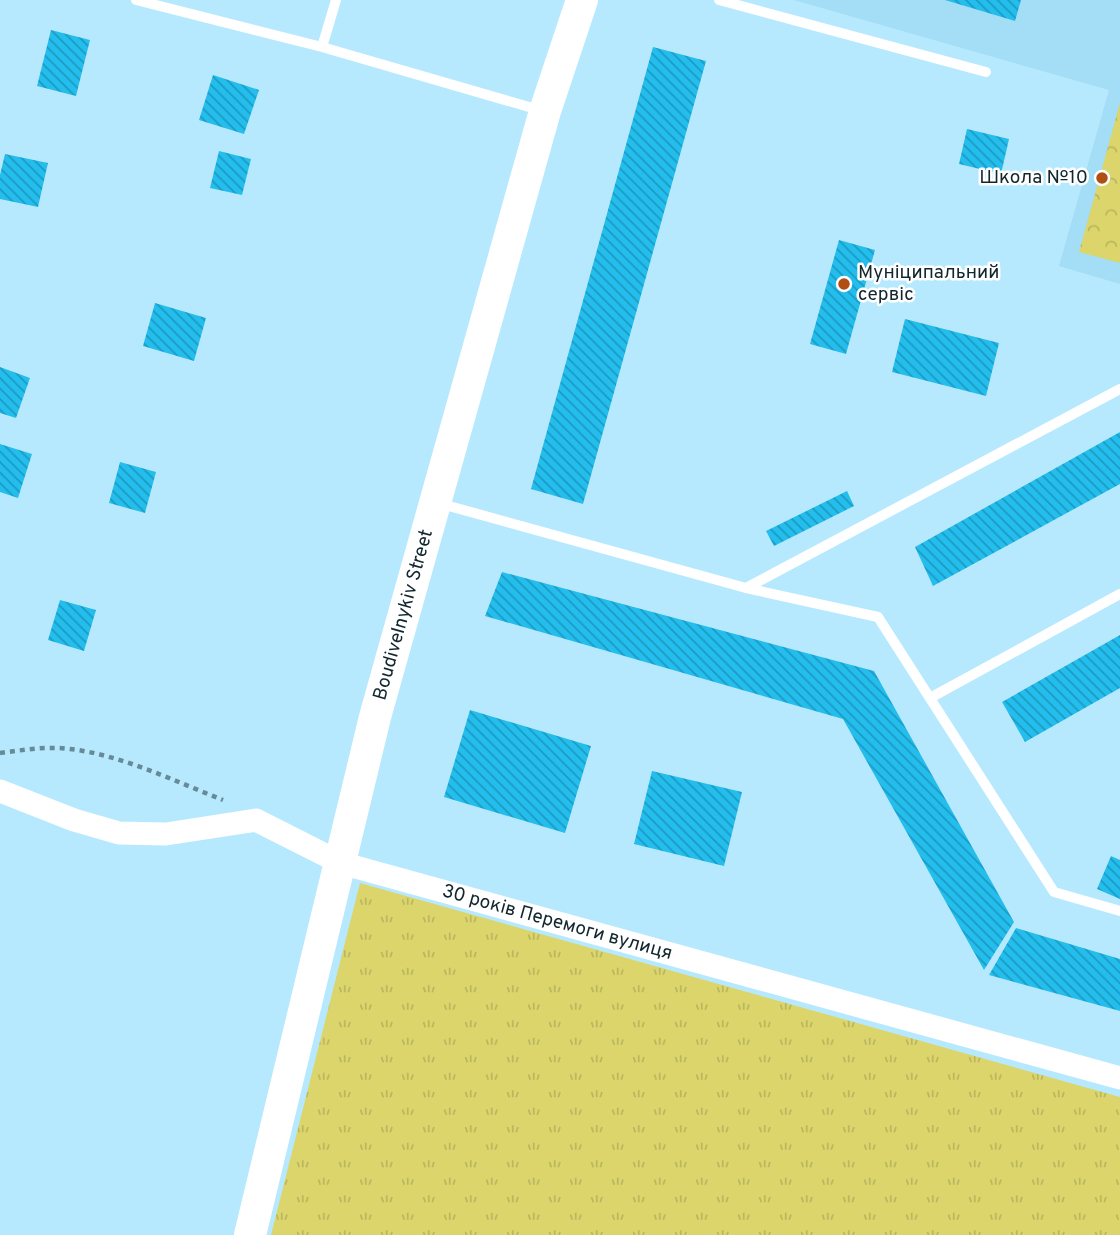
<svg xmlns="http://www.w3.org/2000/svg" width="1120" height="1235" viewBox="0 0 1120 1235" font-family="Overpass,sans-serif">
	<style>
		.built { fill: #a3ddf6 }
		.grass { fill: url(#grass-tufts) }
		.park { fill: url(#park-crowns) }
		.building { fill: url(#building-back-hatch) }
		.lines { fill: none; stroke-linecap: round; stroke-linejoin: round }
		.path { stroke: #678a99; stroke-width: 4.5; stroke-dasharray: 5 5; stroke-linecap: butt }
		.lane { stroke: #fff; stroke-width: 10 }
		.street { stroke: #fff; stroke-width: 23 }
		.secondary { stroke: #fff; stroke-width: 32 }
		.poi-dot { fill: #b04e14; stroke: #fff; stroke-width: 2.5 }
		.labels { text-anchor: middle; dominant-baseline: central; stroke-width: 5; stroke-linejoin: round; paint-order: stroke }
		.poi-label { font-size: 19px; fill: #12262e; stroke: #fff; text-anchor: end }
		.street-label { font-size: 19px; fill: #12262e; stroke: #fff }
	</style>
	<defs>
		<pattern id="grass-tufts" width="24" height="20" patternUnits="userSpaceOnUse" patternTransform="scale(1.75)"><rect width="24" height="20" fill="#dbd56c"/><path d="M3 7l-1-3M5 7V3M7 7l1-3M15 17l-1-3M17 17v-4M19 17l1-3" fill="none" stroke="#bbb75e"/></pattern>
		<pattern id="park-crowns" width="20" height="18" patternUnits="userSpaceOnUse" patternTransform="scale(1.75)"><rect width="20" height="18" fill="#dbd56c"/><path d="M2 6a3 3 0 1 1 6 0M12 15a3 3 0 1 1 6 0" fill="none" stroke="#bbb75e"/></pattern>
		<pattern id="building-back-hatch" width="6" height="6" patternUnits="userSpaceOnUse" patternTransform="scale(1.75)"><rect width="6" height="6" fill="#23beed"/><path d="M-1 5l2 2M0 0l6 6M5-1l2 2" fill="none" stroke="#1d9ac0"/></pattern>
	</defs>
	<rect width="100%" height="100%" fill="#b7e9fe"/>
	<path class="built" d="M794,0H1120V284L1059,266L1109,90Z"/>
	<path class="grass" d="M360,883L1120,1097V1235H271Z"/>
	<path class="park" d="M1120,103V263L1079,252Z"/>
	<path class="building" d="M945,0H1021L1015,21Z
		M51,30L90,40L76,96L37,86Z
		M653,47L706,61L583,504L531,489Z
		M213,75L259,90L244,134L199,120Z
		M967,129L1009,139L1001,174L959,164Z
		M219,151L251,159L242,195L210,188Z
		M5,154L48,163L38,207L0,199V175Z
		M839,240L875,250L846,354L810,344Z
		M155,303L206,318L194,361L143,346Z
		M905,319L999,343L986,396L892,372Z
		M0,367L30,378L16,418L0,413Z
		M1120,432V484L933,586L915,547Z
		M0,444L32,454L18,498L0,492Z
		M120,462L156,472L145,513L109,503Z
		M847,491L854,506L774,546L766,531Z
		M502,572L874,671L1014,922L984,970L843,719L485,616Z
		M60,600L96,610L84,651L48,640Z
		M1120,635V688L1025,742L1002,702Z
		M470,710L591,746L565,833L444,797Z
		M652,771L742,792L724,866L634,844Z
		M1111,856L1120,860V899L1097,889Z
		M1016,928L1120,959V1011L989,975Z"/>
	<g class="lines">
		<path class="path" d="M0,753C23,750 46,746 70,749C122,755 174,781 223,800"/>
		<path class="lane" d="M136,0L322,47L543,111
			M719,0L986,72
			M322,47L336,0
			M438,503L746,588L1120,389
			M746,588L878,617L1054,892L1120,911
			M930,698L1120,594"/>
		<path class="street" id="s1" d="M0,791L74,820L119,833L166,834L256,820L341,863L1120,1078"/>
		<path class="secondary" id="s2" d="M250,1235L375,717L545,111L582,0"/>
	</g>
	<g class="poi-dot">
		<circle cx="1102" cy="178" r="7"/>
		<circle cx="844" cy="284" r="7"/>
	</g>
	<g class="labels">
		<g class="poi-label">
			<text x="1088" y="178">Школа №10</text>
			<text x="858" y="273" text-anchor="start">Муніципальний<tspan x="858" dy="22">сервіс</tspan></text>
		</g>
		<g class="street-label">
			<text stroke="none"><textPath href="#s2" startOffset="639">Boudivelnykiv Street</textPath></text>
			<text stroke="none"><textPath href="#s1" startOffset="584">30 років Перемоги вулиця</textPath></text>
		</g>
	</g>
</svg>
